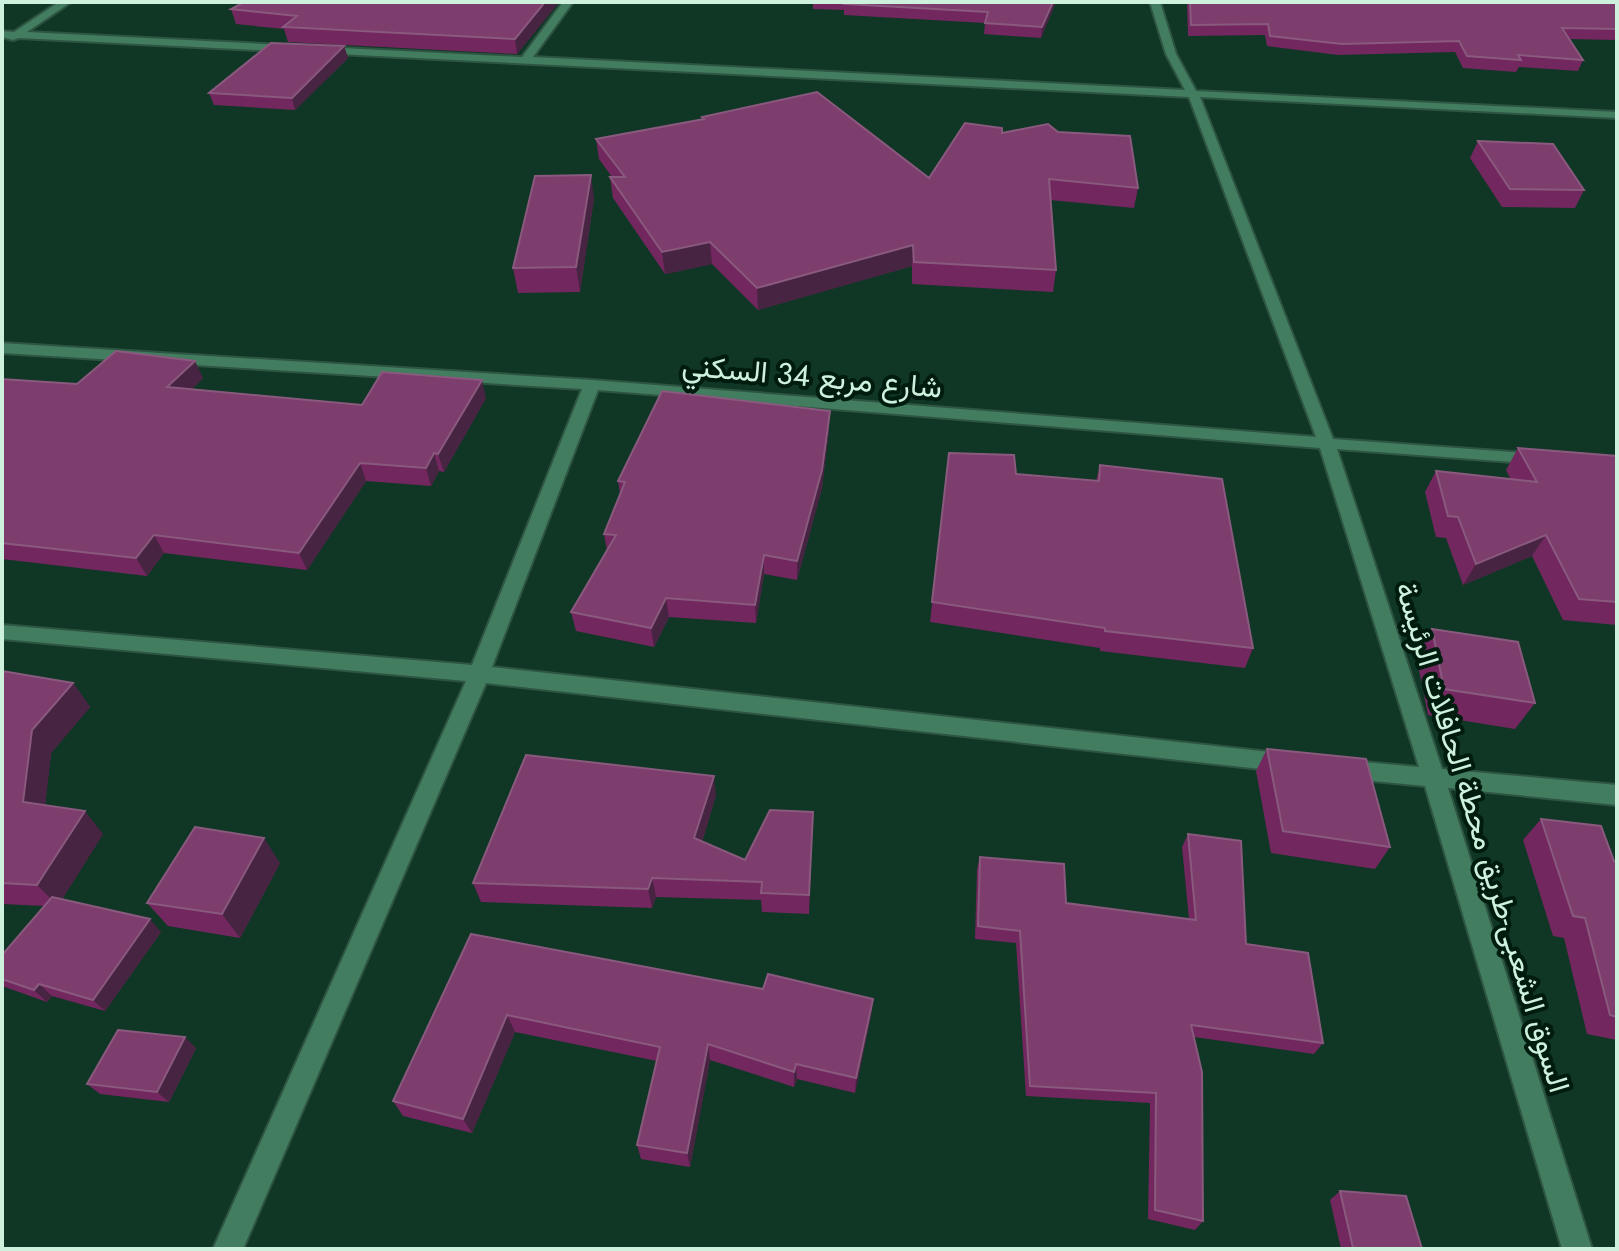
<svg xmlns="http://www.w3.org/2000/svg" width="1619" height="1251" viewBox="0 0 1619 1251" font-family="Jost,Vazirmatn,sans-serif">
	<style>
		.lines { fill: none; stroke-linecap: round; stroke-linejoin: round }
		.minor-casing { stroke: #2e5442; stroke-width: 4 }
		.minor { fill: #437d60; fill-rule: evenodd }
		.wall { fill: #73275f }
		.shaded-wall { fill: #472442 }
		.building { fill: #7d3d6d; stroke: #89597e; stroke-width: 2 }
		.labels { text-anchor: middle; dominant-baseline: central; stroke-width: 8; stroke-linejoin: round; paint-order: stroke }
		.street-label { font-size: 30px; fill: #cef1dd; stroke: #001c0f }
	</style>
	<rect width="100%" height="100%" fill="#103625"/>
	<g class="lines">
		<defs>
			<path id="minor" d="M59,2H71L27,32L522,57L563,2H573L533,57L1185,90L1166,54L1150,2H1160L1176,54L1196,91L1617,112V118L1200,97L1333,439L1538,454L1547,459L1538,464L1337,449L1442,769L1617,785V805L1448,788L1592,1249H1562L1425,786L1342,778L1334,775L1331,769L1334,763L1342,760L1419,767L1320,448L598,390L492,667L1287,754L1295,757L1298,763L1295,769L1287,772L486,683L243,1249H213L466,681L2,639V625L472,665L582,389L2,353V343L592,380L1316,437L1189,97L19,38L13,40L2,37V31L14,32Z"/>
		</defs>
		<use href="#minor" class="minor-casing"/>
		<use href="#minor" class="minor"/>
	</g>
	<path class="wall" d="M244,2H559L517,54L288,42L284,29L236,24L231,9Z
		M813,2H1056L1041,38L984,34L985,23L844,15V10L813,9Z
		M1187,2H1589L1617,3V40L1569,39L1583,60L1578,71L1519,67L1516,72L1463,68L1455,52L1338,55L1267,46L1265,35L1188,36Z
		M344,46L348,58L295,110L214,105L209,93Z
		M702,117L929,178L1002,133L1138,188L1134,208L1050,200L1056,270L1053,292L912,284V266L758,310L712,264L665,274L613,198L610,177H612L599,159L596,139L702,119Z
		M1478,141L1584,190L1575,208L1502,207L1470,158Z
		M594,198L580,292L518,293L513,268Z
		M203,378L192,389L362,405L486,398L444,472L439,471L431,486L366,481L307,570L164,553L147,576L2,559V379L77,384Z
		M829,429L822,488L797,580L764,574L756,623L669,617L654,647L576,631L571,612L607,551L604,534L620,493L618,481Z
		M1518,448L1617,456V625L1563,620L1532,556L1463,585L1446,538L1436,537L1425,492L1436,471L1511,480L1506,470Z
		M949,453L1016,474L1096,481L1100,465L1253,648L1245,668L1100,651V648L930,622Z
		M1432,629L1535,703L1515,729L1428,715L1416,655Z
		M2,671L73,683L90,707L51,753L45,805L103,834L62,899L161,932L105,1011L52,996L47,1002L2,986V955L45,906L2,904Z
		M1267,749L1390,847L1375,869L1271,853L1256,771Z
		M716,795L702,842L745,860L813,812L809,914L762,912L761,900L656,897L652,908L481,902L473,883Z
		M1541,819L1617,862V1040L1587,1034L1564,938L1553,936L1523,840Z
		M1188,834L1246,944L1323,1043L1314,1054L1194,1037L1203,1221L1195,1230L1148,1219L1150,1103L1026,1096L1016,943L975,939L977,869L980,857L1066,903L1189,919L1182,847Z
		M280,863L240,938L168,926L147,903Z
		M471,934L763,989L873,999L871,1015L855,1093L797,1079L794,1087L710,1060L690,1167L641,1159L637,1145L657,1061L515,1032L472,1133L403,1116L393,1101Z
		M196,1048L169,1102L100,1094L87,1084Z
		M1340,1191L1422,1249H1341L1330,1200Z"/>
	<path class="shaded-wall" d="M545,2H559L517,54L515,39Z
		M1053,2H1056L1041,38L1042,27Z
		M344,46L348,58L295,110L292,98Z
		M591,175L594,198L580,292L576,267Z
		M710,242L712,264L665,274L662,252Z
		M913,245L912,266L758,310L757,288Z
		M195,361L203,378L176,405L167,387Z
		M482,380L486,398L444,472L438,454Z
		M830,411L829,429L822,488L797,580V561Z
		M434,453L439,471L431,486L426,468Z
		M360,463L366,481L307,570L299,553Z
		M154,535L164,553L147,576L136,558Z
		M1546,535L1532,556L1463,585L1476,564Z
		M764,555V574L756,623L755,605Z
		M666,598L669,617L654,647L651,628Z
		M73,683L90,707L51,753L43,824L23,802L32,730Z
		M714,776L716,795L697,858L694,838Z
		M85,811L103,834L58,906L37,885Z
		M264,838L280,863L240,938L222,914Z
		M652,878L656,897L652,908L648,889Z
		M150,919L161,932L105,1011L93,1000Z
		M39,984L52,996L47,1002L34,990Z
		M873,999L871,1015L855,1093L856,1078Z
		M507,1015L515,1032L472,1133L463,1119Z
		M185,1037L196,1048L169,1102L157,1092Z
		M708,1044L710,1060L690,1167L687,1153Z
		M796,1064L797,1079L794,1087V1072Z"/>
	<path class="building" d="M244,2H545L515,39L283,27L297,16L231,9Z
		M846,2H1053L1042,27L985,23L988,12L844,4Z
		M1190,2H1589L1617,3V29L1562,28L1583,60L1518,55L1521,60L1467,56L1459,41L1342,44L1270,36L1268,24L1191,25Z
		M271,43L344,46L292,98L209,93Z
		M817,92L929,178L965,123L1002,128V133L1048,124L1058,132L1130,136L1138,188L1049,179L1056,270L914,262L913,245L757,288L710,242L662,252L610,177H625L596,139L704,119L702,117Z
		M1478,141L1553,144L1584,190L1510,189Z
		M591,175L576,267L513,268L535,176Z
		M116,351L195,361L167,387L362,405L382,372L482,380L438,454L434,453L426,468L360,463L299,553L154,535L136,558L2,543V379L77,384Z
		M662,391L830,411L822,470L797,561L764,555L755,605L666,598L651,628L571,612L616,535L604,534L625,482L618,481Z
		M1518,448L1617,456V602L1579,599L1546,535L1476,564L1458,517L1448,516L1436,471L1537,482Z
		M949,453L1014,455L1016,474L1099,481L1100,465L1222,479L1253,648L1105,631V628L932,602Z
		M1432,629L1518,642L1535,703L1444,689Z
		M2,671L73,683L32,730L23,802L85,811L37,885L2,883Z
		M1267,749L1366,759L1390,847L1283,831Z
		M526,755L714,776L694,838L745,860L770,810L813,812L809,895L761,893L762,882L652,878L648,889L473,883Z
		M1541,819L1601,826L1614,861L1617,862V1017L1610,1015L1585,918L1573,916Z
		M195,827L264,838L222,914L147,903Z
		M1188,834L1241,841L1246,944L1308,953L1323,1043L1191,1025L1202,1072L1203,1221L1155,1210L1156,1093L1030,1086L1020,931L978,926L980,857L1064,864L1066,903L1196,920Z
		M52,897L150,919L93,1000L39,984L34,990L2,979V955Z
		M471,934L763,989L768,974L873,999L856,1078L796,1064L794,1072L708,1044L687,1153L637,1145L660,1047L507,1015L463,1119L393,1101Z
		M118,1030L185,1037L157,1092L87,1084Z
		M1340,1191L1406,1196L1422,1249H1372L1353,1248Z"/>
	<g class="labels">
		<g class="street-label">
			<text transform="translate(812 376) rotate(5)">شارع مربع 34 السكني</text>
			<text transform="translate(1483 837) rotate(73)">السوق الشعبى-طريق محطة الحافلات الرئيسة</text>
		</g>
	</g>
	<rect width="1619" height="1251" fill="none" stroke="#cef1dd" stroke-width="8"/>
</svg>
